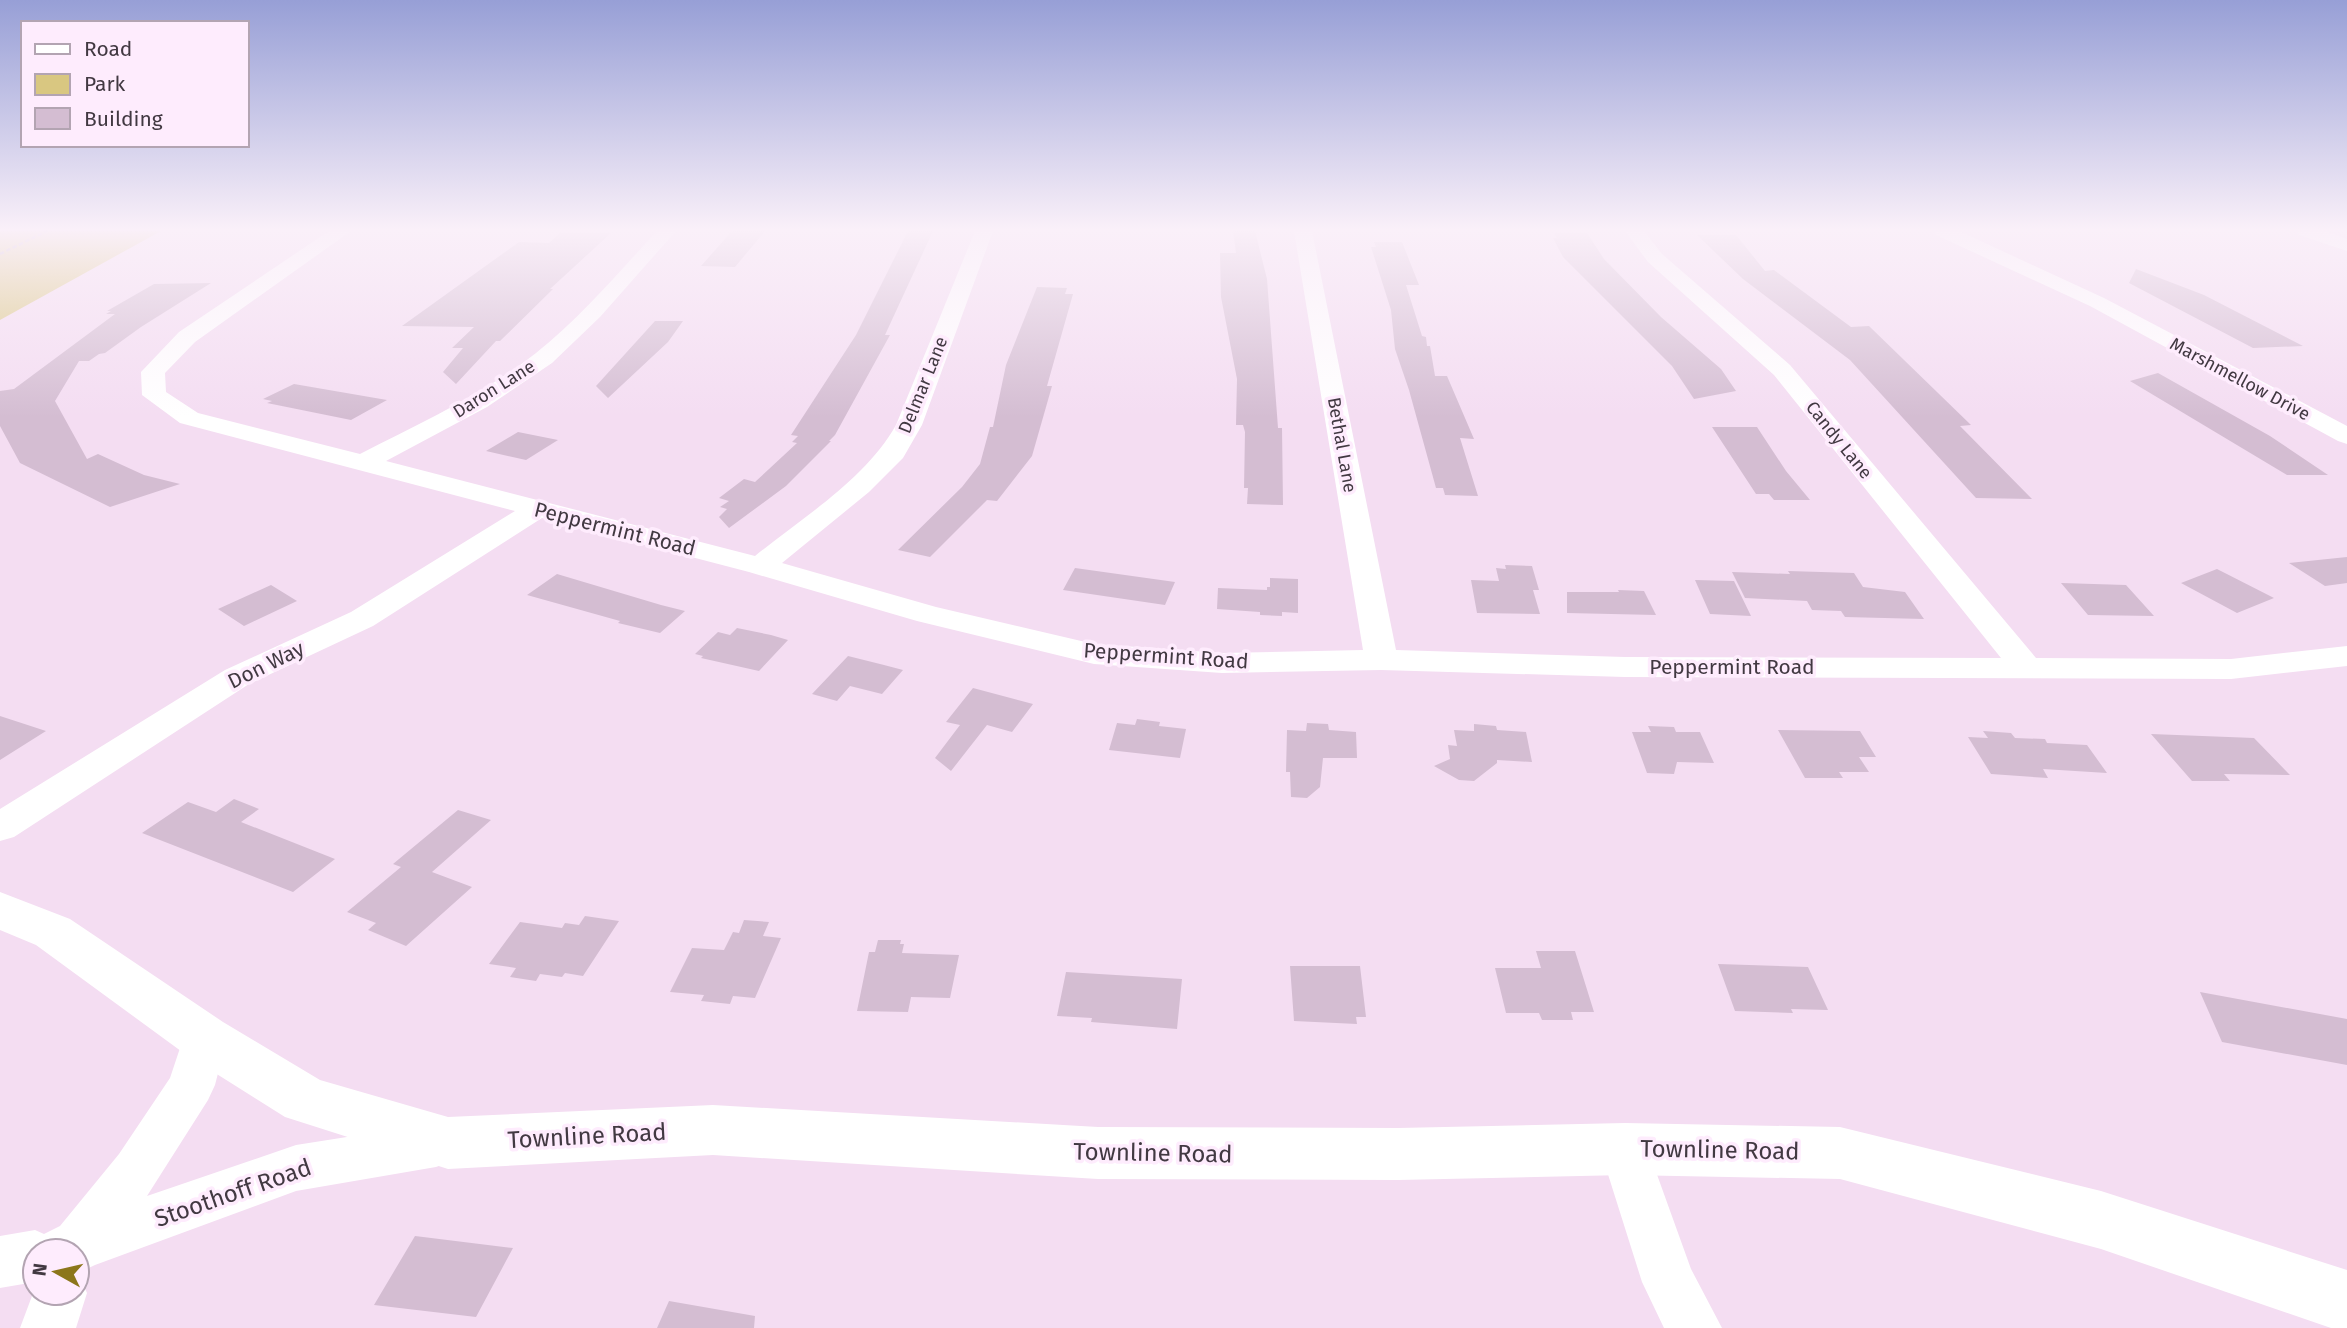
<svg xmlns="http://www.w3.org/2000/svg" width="2347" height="1328" viewBox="0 0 2347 1328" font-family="'Fira Sans',sans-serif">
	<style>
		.green { fill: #d9c781 }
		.building { fill: #d4bdd2 }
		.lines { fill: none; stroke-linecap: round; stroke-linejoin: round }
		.path { stroke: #bdaabc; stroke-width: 2.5; stroke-dasharray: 4.5 2.5; stroke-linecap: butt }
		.minor { fill: #fff; fill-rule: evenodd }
		.major { fill: #fff; fill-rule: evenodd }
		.labels { text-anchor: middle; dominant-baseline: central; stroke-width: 7; stroke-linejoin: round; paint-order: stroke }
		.far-street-label { font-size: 18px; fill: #423942; stroke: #feecfd }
		.street-label { font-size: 21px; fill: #423942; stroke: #feecfd }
		.near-street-label { font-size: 24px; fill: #423942; stroke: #feecfd }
	</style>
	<rect width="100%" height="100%" fill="#f4ddf2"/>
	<path class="green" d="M0,231H161L0,320Z"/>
	<path class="building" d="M732,231H765L735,267L701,266Z
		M908,231H933L885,335H890L835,435L829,441H831L786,486L729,528L719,517L727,509L720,507L729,501L719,498L744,479L755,482L797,443L792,442L798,436L791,435L856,335Z
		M1233,231H1255L1267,279L1278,428H1282L1283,505L1247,504L1248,488H1244L1245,432L1243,425H1236L1237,379L1221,297L1220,253H1236Z
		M560,233H611L550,289H553L500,341H496L456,384L443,372L463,348H452L474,327L402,326L519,242L549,243Z
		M1554,233H1587L1604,259L1661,317L1721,369L1736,391L1694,399L1672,366L1563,257L1553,238H1557Z
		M1697,235H1736L1765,271L1774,270L1851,327L1869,326L1971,425L1960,426L2032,499L1976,498L1850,360L1743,279Z
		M1374,242H1402L1419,285H1406L1422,336L1426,337L1427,346H1430L1435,376H1447L1474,439L1460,438L1478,496L1445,495L1443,488H1436L1409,390L1395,349L1391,310L1371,247H1376Z
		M2136,269L2204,295L2303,346L2253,348L2129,283Z
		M211,283L141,327L105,353L99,354L89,361H79L55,401L87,459L98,454L144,475L180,484L110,507L20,463L0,426V391L14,389L115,314H106L111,311H107L154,284Z
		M1037,287L1067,288L1065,294H1073L1047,386H1052L1032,456L997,501L987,500L930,557L898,550L962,487L980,464L990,427H993L1006,365Z
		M655,321H683L668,342L608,398L596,386Z
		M2158,373L2270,436L2328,475H2287L2130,381Z
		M294,384L387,400L351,420L267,403L272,401L263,399Z
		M1712,427H1757L1786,471L1810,500H1774L1769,494H1756Z
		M518,432L558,440L526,460L486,451Z
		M2347,557V583L2325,586L2289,563Z
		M1505,565L1532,566L1539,590H1533L1540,614L1477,613L1471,580L1499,581L1496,568L1506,569Z
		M1075,568L1175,582L1165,605L1063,590Z
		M2217,569L2274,598L2237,613L2181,583Z
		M1788,571L1854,573L1863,587L1905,592L1924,619L1845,617L1841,611L1812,610L1807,601L1745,598L1732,572L1790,574Z
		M557,574L661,605L685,611L660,633L618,623L620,621L527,595Z
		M1270,578L1298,579V613L1282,612V616L1260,615V612L1217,609L1218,588L1267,590V587H1270Z
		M1695,580L1734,581L1751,616L1710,614Z
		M2061,583L2126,585L2154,616L2088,615Z
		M271,585L297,601L244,626L218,609Z
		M1618,590L1644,591L1656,615L1567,613V592H1619Z
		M737,628L771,635L788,640L759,671L701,658L703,656L695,654L718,632L730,635Z
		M848,656L884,665L903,670L882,694L850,686L837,701L812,694Z
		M973,688L1033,704L1012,732L987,725L951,771L935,758L960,725L946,722Z
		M0,716L46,731L0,760Z
		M1137,719L1160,722L1159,726L1186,729L1180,758L1109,750L1117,723L1135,725Z
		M1307,723L1328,724L1329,730L1356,732L1357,758H1323L1320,787L1307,798L1291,797L1290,772H1286L1287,730L1306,731Z
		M1474,724L1496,726L1497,730L1526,732L1532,762L1497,760V763L1474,781L1459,780L1434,766L1450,759L1448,745L1457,746L1454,730L1474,731Z
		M1648,726L1674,727L1676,732H1700L1714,763L1677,762L1674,774L1647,773L1632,732H1651Z
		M1778,730L1860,731L1876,757H1859L1869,772H1839L1843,778H1805Z
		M1983,731L2011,733L2015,738L2045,739L2047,743L2087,745L2107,773L2043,769L2048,778L1991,774L1968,737L1988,738Z
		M2151,734L2254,738L2290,775L2224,774L2230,781H2192Z
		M234,799L259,809L241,822L335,859L293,892L142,833L188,802L216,812Z
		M458,810L491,820L432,872L472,887L406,946L368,930L376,923L347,912L401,867L393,864Z
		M585,916L619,921L583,976L565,973L562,977L540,974L536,981L510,977L516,968L489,964L520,922L562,928L565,923L579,925Z
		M744,920L769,922L763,936L781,938L755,998L733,996L730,1004L701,1001L704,995L670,992L692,948L724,950L733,932L739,933Z
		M878,940H901L900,944H904L902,953L959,955L950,998L911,997L908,1012L857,1011L869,952H875Z
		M1536,951H1575L1594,1012H1571L1573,1020H1542L1539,1013H1506L1495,968H1541Z
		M1718,964L1808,967L1828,1010L1791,1009L1793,1013L1735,1011Z
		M1290,966H1360L1366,1017H1356L1357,1024L1294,1021Z
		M1066,972L1182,979L1177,1029L1091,1022L1092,1018L1057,1016Z
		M2200,992L2347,1019V1065L2222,1042Z
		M415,1236L513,1248L476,1317L374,1305Z
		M669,1301L755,1316L754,1328H657Z"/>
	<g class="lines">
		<path class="path" d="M0,254L47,231"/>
		<path class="minor" d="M329,231H351L195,342L165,373L166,392L198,413L360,454C420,423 483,395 536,353C581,317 618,273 657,231H676L600,317L552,363L487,407L386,461L755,556C803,517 865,480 896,425L975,231H993L922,425L903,458L869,492L782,563L936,607L1094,644L1222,653L1363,650L1294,231H1312L1396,650L1625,657L2001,658L1774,375L1648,262L1625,231H1644L1662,254L1790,365L2036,658L2231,659L2347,646V666L2231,679L1625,677L1381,670L1222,673L1094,664L917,621L749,572L542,518L373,626L249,684L14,837L0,841V809L225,670L351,612L515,511L180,423L142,395L141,372L179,332Z
			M1934,231H1959L2104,298L2347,426V444L2338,441L2090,306L1936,235Z
			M2297,231H2325L2347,239V251L2299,235Z
			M204,1019L220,1024L227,1038L215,1085L208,1100L147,1196L296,1145L436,1123L453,1129L461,1145L453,1161L436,1167L296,1191L95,1265L78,1273L87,1293L76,1328H20L35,1288V1293H77V1251H35V1282L0,1288V1236L35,1230L44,1234L60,1226L119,1154L170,1078L188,1024Z
			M1625,1126L1642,1133L1691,1269L1722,1328H1664L1642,1282L1600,1149L1608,1133Z"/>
		<path class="major" d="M0,892L70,919L223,1022L320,1080L448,1117L713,1105L1098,1127L1398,1128L1625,1123L1840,1127L2101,1191L2347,1270V1328H2331L2101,1249L1840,1179L1625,1175L1398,1180L1098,1179L713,1155L448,1169L285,1117L185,1054L36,945L0,930Z"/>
	</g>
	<linearGradient id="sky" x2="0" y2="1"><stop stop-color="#979fd6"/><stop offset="0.55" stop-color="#faf0f9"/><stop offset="1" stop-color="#faf0f9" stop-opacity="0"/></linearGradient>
	<rect width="2347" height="417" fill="url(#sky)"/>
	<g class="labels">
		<g class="far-street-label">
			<text transform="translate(2240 379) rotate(28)">Marshmellow Drive</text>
			<text transform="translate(923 385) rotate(-68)">Delmar Lane</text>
			<text transform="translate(494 389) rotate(-32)">Daron Lane</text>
			<text transform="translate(1839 440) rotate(51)">Candy Lane</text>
			<text transform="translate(1342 445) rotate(80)">Bethal Lane</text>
		</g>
		<g class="street-label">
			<text transform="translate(615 529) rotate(14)">Peppermint Road</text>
			<text transform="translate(1166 656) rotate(4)">Peppermint Road</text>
			<text transform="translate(266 665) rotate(-26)">Don Way</text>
			<text x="1732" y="667">Peppermint Road</text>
		</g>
		<g class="near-street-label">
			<text transform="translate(587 1136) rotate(-3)">Townline Road</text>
			<text transform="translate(1720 1150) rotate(1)">Townline Road</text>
			<text transform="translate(1153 1153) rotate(1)">Townline Road</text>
			<text transform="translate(233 1193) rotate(-19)">Stoothoff Road</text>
		</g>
	</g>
	<rect x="21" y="21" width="228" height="126" fill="#feecfd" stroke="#b3a4b2" stroke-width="2"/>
	<rect x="35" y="44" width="35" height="10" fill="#ffffff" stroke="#b3a4b2" stroke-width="2"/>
	<text x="84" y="56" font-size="21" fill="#423942">Road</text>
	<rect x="35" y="74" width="35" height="21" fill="#d9c781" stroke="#b3a4b2" stroke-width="2"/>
	<text x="84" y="91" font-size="21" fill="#423942">Park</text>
	<rect x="35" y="108" width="35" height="21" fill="#d4bdd2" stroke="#b3a4b2" stroke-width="2"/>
	<text x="84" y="126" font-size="21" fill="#423942">Building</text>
	<g transform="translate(56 1272) rotate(278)"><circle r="33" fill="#feecfd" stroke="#b3a4b2" stroke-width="2"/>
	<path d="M0-5L12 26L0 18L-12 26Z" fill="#8c761b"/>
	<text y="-10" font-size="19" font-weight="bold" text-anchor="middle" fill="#423942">N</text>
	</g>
</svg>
